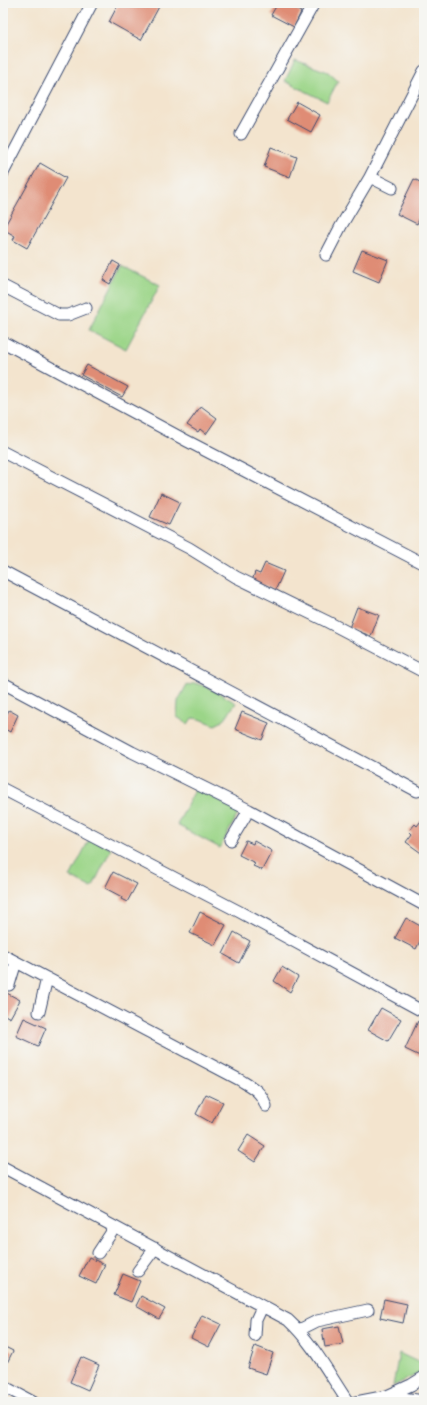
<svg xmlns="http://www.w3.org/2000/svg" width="427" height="1405" viewBox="0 0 427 1405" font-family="'Architects Daughter',sans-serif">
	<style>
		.green { fill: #9bd588; stroke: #5b8273 }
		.building { fill: #df8c74 }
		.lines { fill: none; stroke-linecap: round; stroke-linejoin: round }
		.minor-casing { stroke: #3b4a6f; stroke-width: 13 }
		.minor { stroke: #fff; stroke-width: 11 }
	</style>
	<rect width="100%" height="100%" fill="#f6f6f2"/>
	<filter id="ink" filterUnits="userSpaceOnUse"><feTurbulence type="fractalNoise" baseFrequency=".025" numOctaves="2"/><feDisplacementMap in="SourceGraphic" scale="8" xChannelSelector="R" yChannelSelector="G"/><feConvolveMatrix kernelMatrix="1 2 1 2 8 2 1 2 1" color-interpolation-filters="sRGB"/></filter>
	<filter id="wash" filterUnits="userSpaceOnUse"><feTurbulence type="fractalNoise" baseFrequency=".012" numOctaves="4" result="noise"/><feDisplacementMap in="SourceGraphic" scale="16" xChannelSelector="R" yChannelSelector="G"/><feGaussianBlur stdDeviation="0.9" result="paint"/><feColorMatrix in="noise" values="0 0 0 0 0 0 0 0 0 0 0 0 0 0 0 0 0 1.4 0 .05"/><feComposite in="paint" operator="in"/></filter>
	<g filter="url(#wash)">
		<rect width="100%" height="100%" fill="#f3e4ce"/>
		<path class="green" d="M295,60L328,72L338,81L327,102L285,81Z
			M122,266L160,285L126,349L89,330Z
			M195,683L212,689L236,703L223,721L215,725L200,719L192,718L188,724L177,717L178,701L186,686Z
			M196,788L239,812L220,848L177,825Z
			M90,838L111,849L92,888L70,877Z
			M399,1353L420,1363L424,1371L393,1386Z"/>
		<g id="blocks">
			<path class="building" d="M119,3H161L141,40L109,22Z
				M278,3H284L301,12L294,27L271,15Z
				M297,102L320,115L311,132L287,119Z
				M271,147L297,157L290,177L264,167Z
				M40,163L66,178L27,248L13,240L15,236L3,229Z
				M414,179L424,184V209L417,224L397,214Z
				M362,250L388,260L379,282L353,271Z
				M113,261L120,265L110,284L103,280Z
				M87,365L128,387L122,397L81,375Z
				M201,406L217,418L206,434L200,429L198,432L187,425Z
				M161,493L180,502L169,525L150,517Z
				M265,563L284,571L275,591L252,581L255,572L260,574Z
				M357,607L379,615L371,636L349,628Z
				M9,710L18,715L10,732L3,728V712L7,714Z
				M242,712L269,723L262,740L235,729Z
				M424,817V855L406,842L412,834L409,831L415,824L417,826Z
				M246,841L253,844L254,841L272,851L262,870L253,866L255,863L239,855Z
				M113,872L137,884L127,902L121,899L122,897L105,888Z
				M200,912L226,925L215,945L190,933Z
				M406,918L424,928V933L416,949L395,938Z
				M234,932L250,941L239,963L223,954Z
				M282,967L298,977L290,992L274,981Z
				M3,991L20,1000L10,1018L3,1014Z
				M381,1008L401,1019L388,1041L368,1030Z
				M24,1018L46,1028L38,1046L16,1036Z
				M418,1021L424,1024V1058L405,1049Z
				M206,1094L223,1102L212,1123L196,1114Z
				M248,1135L265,1146L255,1162L238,1151Z
				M89,1257L105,1265L96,1284L79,1276Z
				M123,1274L140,1281L131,1302L114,1295Z
				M141,1296L165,1309L159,1319L136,1306Z
				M384,1299L407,1304L403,1323L380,1318Z
				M202,1315L221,1324L209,1347L191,1338Z
				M339,1326L343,1344L325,1347L322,1329Z
				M3,1346L13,1351L3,1371Z
				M255,1346L273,1353L266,1374L248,1368Z
				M81,1357L99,1365L88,1390L70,1382Z"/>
		</g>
	</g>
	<g filter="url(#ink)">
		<use href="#blocks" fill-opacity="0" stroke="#3b4a6f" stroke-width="1"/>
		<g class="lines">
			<defs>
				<path id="minor" d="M241,134L314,3
					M3,173L92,3
					M370,177L392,188
					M326,255L341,226L370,177L424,71
					M3,286L59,315H68L86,308
					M3,342L187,441L424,564
					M3,452L189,548L236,577L326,621L424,672
					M3,571L417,791
					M3,683L132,752L249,810L424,905
					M3,789L238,911L424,1012
					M231,840L249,810
					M3,955L240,1080C253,1088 261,1091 266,1106
					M9,985L16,962
					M39,1012L47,978
					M3,1167L288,1320C313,1343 329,1374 348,1402
					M98,1253L115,1227
					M138,1271L155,1248
					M299,1330L317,1321L368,1310
					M255,1336L256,1320L262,1307
					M3,1386L33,1402
					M388,1396L424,1401
					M356,1402L387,1396L411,1385L424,1377"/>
			</defs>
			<use href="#minor" class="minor-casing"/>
			<use href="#minor" class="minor"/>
		</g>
	</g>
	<rect width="427" height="1405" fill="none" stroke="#f6f6f2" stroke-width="16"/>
</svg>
